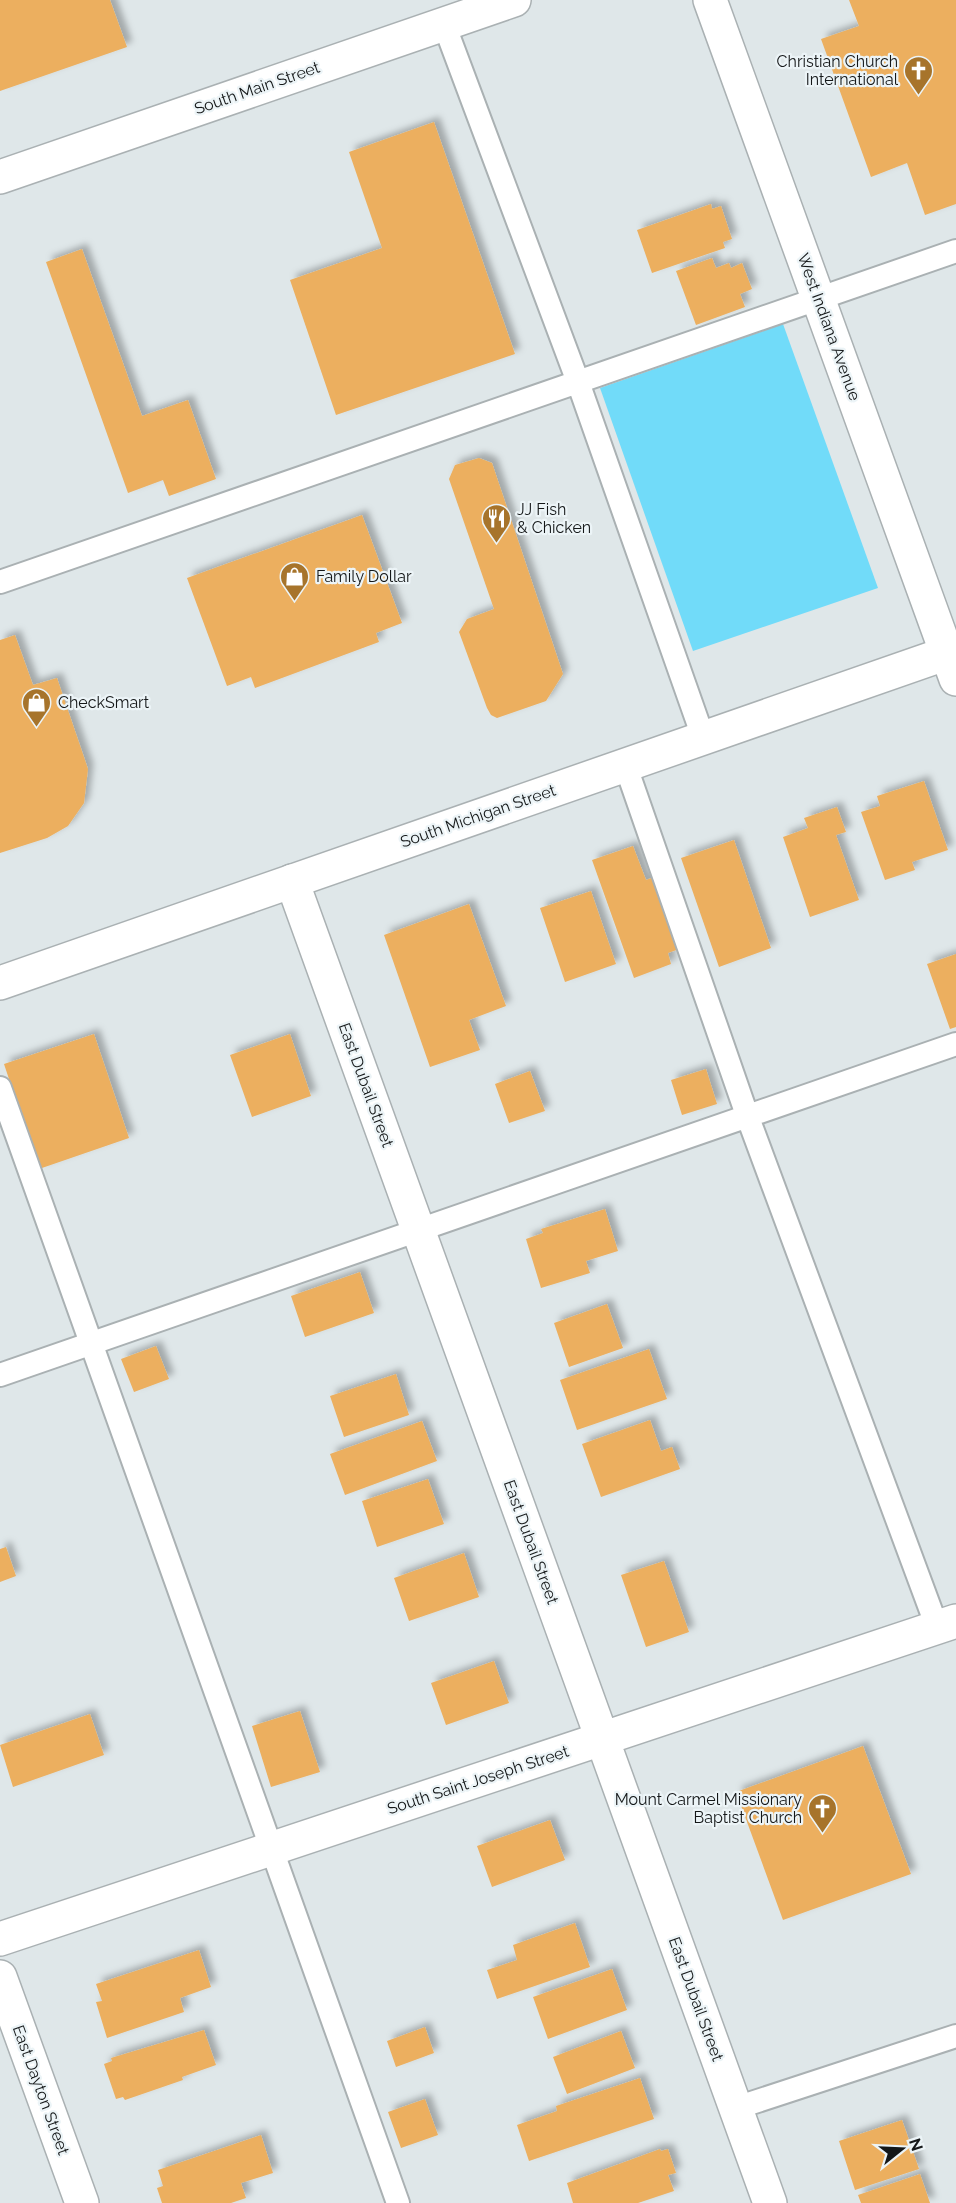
<svg xmlns="http://www.w3.org/2000/svg" width="956" height="2203" viewBox="0 0 956 2203" font-family="Raleway,sans-serif">
	<style>
		.green { fill: #71dbf9 }
		.building { fill: #ecaf5e; filter: url(#shadow) }
		.lines { fill: none; stroke-linecap: round; stroke-linejoin: round }
		.service-casing { stroke: #aab1b3; stroke-width: 26 }
		.minor-casing { stroke: #aab1b3; stroke-width: 36 }
		.tertiary-casing { stroke: #aab1b3; stroke-width: 36 }
		.secondary-casing { stroke: #aab1b3; stroke-width: 36 }
		.primary-casing { stroke: #aab1b3; stroke-width: 36 }
		.service { stroke: #fff; stroke-width: 22 }
		.minor { stroke: #fff; stroke-width: 33 }
		.tertiary { stroke: #fff; stroke-width: 33 }
		.secondary { stroke: #fff; stroke-width: 33 }
		.primary { stroke: #fff; stroke-width: 33 }
		.labels { text-anchor: middle; dominant-baseline: central; stroke-width: 4.5; stroke-linejoin: round; paint-order: stroke }
		.poi-label { font-size: 16px; fill: #141718; stroke: #ecf4f7; text-anchor: start }
		.street-label { font-size: 16px; fill: #141718; stroke: #ecf4f7 }
	</style>
	<defs>
		<filter id="shadow"><feDropShadow dx="5.5" dy="-5.5" stdDeviation="3" flood-color="#0004"/></filter>
	</defs>
	<rect width="100%" height="100%" fill="#dfe7e9"/>
	<path class="green" d="M783,324L878,588L693,651L600,388Z"/>
	<path class="building" d="M0,0H110L127,47L0,91Z
		M849,0H956V204L925,215L907,163L871,177L821,39L859,26Z
		M434,122L515,354L336,415L290,280L382,248L349,152Z
		M711,204L712,209L721,206L732,239L723,242L725,248L652,273L637,230Z
		M82,249L142,416L188,400L216,479L169,496L163,480L128,493L46,262Z
		M712,258L716,268L729,263L731,268L742,263L752,289L740,294L745,307L696,325L676,271Z
		M479,458L492,463L563,674L546,701L497,718L491,715L487,708L459,632L467,619L494,609L449,479L455,465Z
		M362,515L402,623L376,633L379,642L255,688L251,677L227,686L187,578Z
		M15,635L33,685L57,678L88,769L84,803L68,826L47,838L0,853V640Z
		M924,781L948,850L912,862L915,870L885,880L861,812L880,806L877,796Z
		M837,807L846,832L836,835L859,900L810,917L783,837L808,828L804,818Z
		M734,840L771,948L719,967L681,858Z
		M633,846L646,880L657,876L682,948L668,953L671,964L634,978L592,860Z
		M591,891L616,964L565,982L540,908Z
		M469,904L506,1006L469,1020L480,1050L430,1067L384,935Z
		M956,954V1027L950,1029L927,964Z
		M94,1034L129,1138L39,1169L4,1064Z
		M290,1034L311,1096L252,1117L230,1055Z
		M706,1069L717,1104L682,1115L671,1080Z
		M530,1071L545,1111L509,1123L495,1084Z
		M605,1209L618,1251L586,1261L590,1273L541,1288L526,1239L543,1233L541,1229Z
		M360,1272L374,1313L305,1337L291,1296Z
		M607,1304L623,1348L569,1367L554,1323Z
		M156,1346L169,1379L134,1392L121,1359Z
		M649,1349L667,1399L577,1430L560,1380Z
		M396,1374L409,1415L344,1437L330,1396Z
		M650,1420L661,1451L672,1447L680,1469L601,1497L582,1444Z
		M422,1421L437,1461L345,1495L330,1454Z
		M428,1479L444,1524L377,1547L362,1501Z
		M6,1547L16,1576L0,1582V1549Z
		M464,1553L479,1597L409,1621L394,1578Z
		M664,1561L689,1632L646,1647L621,1575Z
		M494,1661L509,1703L446,1725L431,1683Z
		M300,1711L320,1772L271,1787L252,1726Z
		M90,1714L104,1755L13,1787L0,1745Z
		M863,1746L911,1874L783,1920L736,1792Z
		M550,1820L565,1860L492,1887L477,1846Z
		M575,1923L590,1967L497,1999L487,1970L517,1960L513,1945Z
		M199,1950L211,1987L180,1998L184,2012L107,2038L96,2002L102,2001L96,1984Z
		M612,1969L627,2010L548,2039L533,1997Z
		M425,2027L434,2053L396,2067L387,2041Z
		M204,2030L216,2065L182,2077L183,2080L125,2100L123,2097L116,2099L104,2064L112,2061L111,2058Z
		M621,2031L635,2068L567,2094L553,2057Z
		M640,2078L654,2119L529,2161L517,2125L557,2111L556,2106Z
		M425,2099L438,2135L401,2148L388,2112Z
		M902,2120L919,2169L855,2190L839,2141Z
		M261,2135L273,2173L241,2183L246,2198L231,2203H162L157,2188L163,2186L158,2170Z
		M660,2149L661,2151L668,2149L676,2173L668,2175L674,2191L638,2203H573L567,2183Z
		M920,2174L930,2203H861L858,2195Z"/>
	<g class="lines">
		<defs>
			<path id="service" d="M444,24L578,382L703,737
				M0,582L956,251
				M625,764L747,1115L937,1627
				M0,1088L398,2203
				M0,1375L956,1044
				M736,2108L956,2036"/>
			<path id="minor" d="M292,881L770,2203
				M0,1939L956,1621
				M0,1977L82,2203"/>
			<path id="tertiary" d="M710,0L956,679"/>
			<path id="secondary" d="M0,177L514,0"/>
			<path id="primary" d="M0,983L956,650"/>
		</defs>
		<use href="#service" class="service-casing"/>
		<use href="#minor" class="minor-casing"/>
		<use href="#tertiary" class="tertiary-casing"/>
		<use href="#secondary" class="secondary-casing"/>
		<use href="#primary" class="primary-casing"/>
		<use href="#service" class="service"/>
		<use href="#minor" class="minor"/>
		<use href="#tertiary" class="tertiary"/>
		<use href="#secondary" class="secondary"/>
		<use href="#primary" class="primary"/>
	</g>
	<defs>
		<symbol id="church-pin" viewBox="-11 -11 22 30"><path d="M0 17L-7.5 6A9.5 9.5 0 1 1 7.5 6Z" fill="#a7742b" stroke="#ecf4f7"/><path d="M-1.2-6h2.4v3.5h3.3v2.4h-3.3V6h-2.4V-.1h-3.3v-2.4h3.3Z" fill="#fff"/></symbol>
		<symbol id="restaurant-pin" viewBox="-11 -11 22 30"><path d="M0 17L-7.5 6A9.5 9.5 0 1 1 7.5 6Z" fill="#a7742b" stroke="#ecf4f7"/><path d="M-5-6h1v4h1v-4h1v4h1v-4h1v5L-1.5 .5V6h-2V.5L-5-1ZM5-6V6H3V1.5H1.5Q1.5-4 5-6Z" fill="#fff"/></symbol>
		<symbol id="shop-pin" viewBox="-11 -11 22 30"><path d="M0 17L-7.5 6A9.5 9.5 0 1 1 7.5 6Z" fill="#a7742b" stroke="#ecf4f7"/><path d="M-5-2.5h2.3a2.7 3.5 0 0 1 5.4 0H5L5.5 6h-11ZM-1.5-2.5h3a1.5 2.3 0 0 0-3 0Z" fill="#fff"/></symbol>
	</defs>
	<g fill-rule="evenodd">
		<use href="#church-pin" x="902" y="54" width="33" height="45"/>
		<use href="#restaurant-pin" x="480" y="502" width="33" height="45"/>
		<use href="#shop-pin" x="278" y="560" width="33" height="45"/>
		<use href="#shop-pin" x="20" y="686" width="33" height="45"/>
		<use href="#church-pin" x="806" y="1792" width="33" height="45"/>
	</g>
	<g class="labels">
		<g class="poi-label">
			<text x="898" y="61" text-anchor="end">Christian Church<tspan x="898" dy="18">International</tspan></text>
			<text x="517" y="509">JJ Fish<tspan x="517" dy="18">&amp; Chicken</tspan></text>
			<text x="316" y="576">Family Dollar</text>
			<text x="58" y="702">CheckSmart</text>
			<text x="802" y="1799" text-anchor="end">Mount Carmel Missionary<tspan x="802" dy="18">Baptist Church</tspan></text>
		</g>
		<g class="street-label">
			<text transform="translate(257 88) rotate(-19)">South Main Street</text>
			<text transform="translate(829 327) rotate(70)">West Indiana Avenue</text>
			<text transform="translate(478 816) rotate(-19)">South Michigan Street</text>
			<text transform="translate(366 1085) rotate(70)">East Dubail Street</text>
			<text transform="translate(531 1542) rotate(70)">East Dubail Street</text>
			<text transform="translate(478 1780) rotate(-18)">South Saint Joseph Street</text>
			<text transform="translate(696 1999) rotate(70)">East Dubail Street</text>
			<text transform="translate(41 2090) rotate(70)">East Dayton Street</text>
		</g>
	</g>
	<g transform="translate(902 2149) rotate(72)" stroke="#ecf4f7" stroke-width="4.5" paint-order="stroke">
	<path d="M0-4.5L10 22L0 15L-10 22Z" fill="#141718"/>
	<text y="-9" font-size="16" font-weight="bold" text-anchor="middle" fill="#141718">N</text>
	</g>
</svg>
